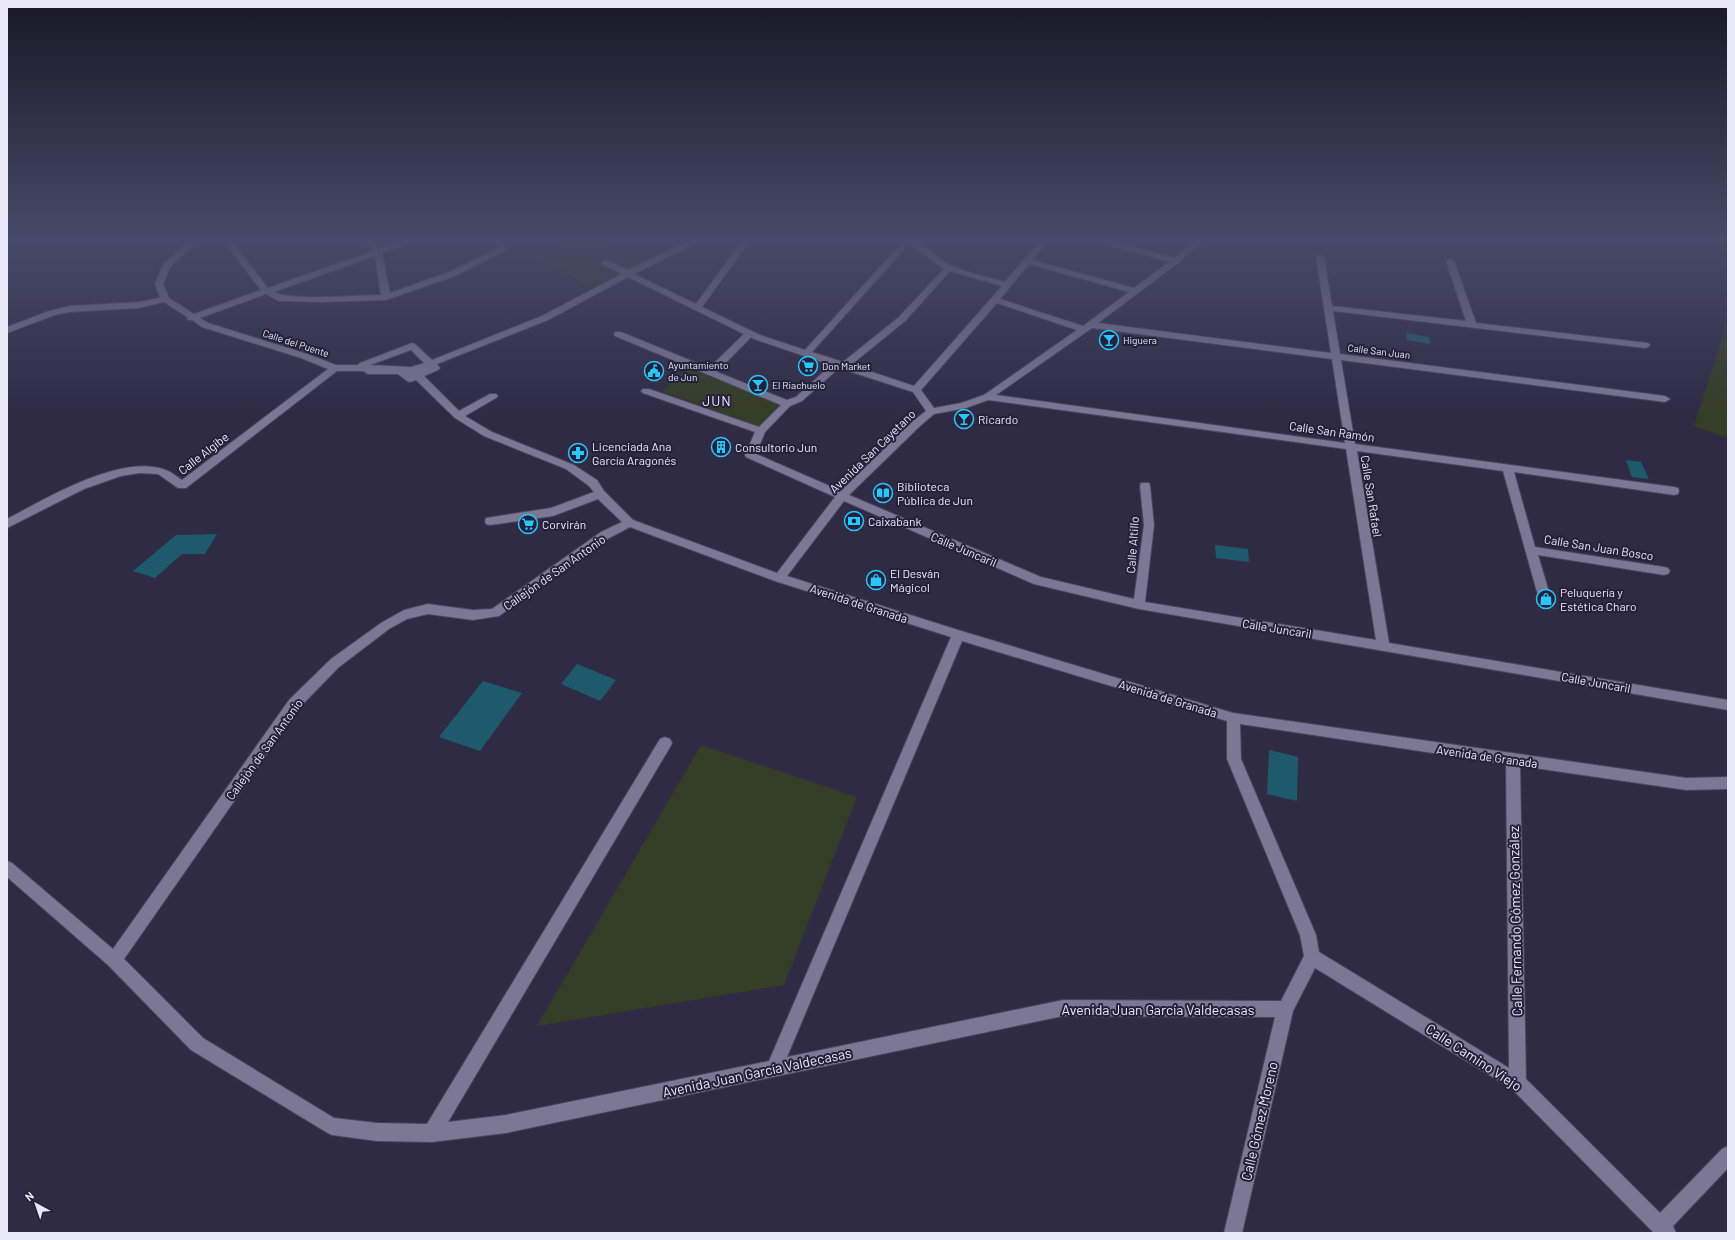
<svg xmlns="http://www.w3.org/2000/svg" width="1735" height="1240" viewBox="0 0 1735 1240" font-family="Barlow,sans-serif">
	<style>
		.green { fill: #343d26 }
		.water { fill: #1e5a6b }
		.lines { fill: none; stroke-linecap: round; stroke-linejoin: round }
		.minor-casing { stroke: #49465c; stroke-width: 2 }
		.minor { fill: #7b7795; fill-rule: evenodd }
		.labels { text-anchor: middle; dominant-baseline: central; stroke-width: 4; stroke-linejoin: round; paint-order: stroke }
		.far-poi-label { font-size: 10px; fill: #e9e8f9; stroke: #25213a; text-anchor: start }
		.far-street-label { font-size: 10px; fill: #e9e8f9; stroke: #25213a }
		.poi-label { font-size: 12px; fill: #e9e8f9; stroke: #25213a; text-anchor: start }
		.street-label { font-size: 12px; fill: #e9e8f9; stroke: #25213a }
		.quarter-label { font-size: 14px; letter-spacing: 1px; fill: #e9e8f9; stroke: #25213a }
		.near-street-label { font-size: 14px; fill: #e9e8f9; stroke: #25213a }
	</style>
	<rect width="100%" height="100%" fill="#2f2b45"/>
	<path class="green" d="M575,238H598L648,263L597,290L535,258Z
		M1728,320V438L1694,426Z
		M688,369L781,403L758,427L662,391Z
		M701,745L857,797L784,985L537,1026Z"/>
	<path class="water" d="M1406,333L1429,337L1430,344L1407,340Z
		M1626,460L1641,462L1649,479L1632,477Z
		M217,534L205,554H182L155,578L133,571L176,535Z
		M1215,545L1248,549L1249,562L1216,558Z
		M577,664L616,680L600,701L561,684Z
		M483,681L522,693L480,751L439,737Z
		M1269,750L1298,757L1297,801L1267,794Z"/>
	<g class="lines">
		<defs>
			<path id="minor" d="M193,238H202L170,267L163,284L169,298L194,314L261,290L221,238H229L268,288L373,251L360,238H369L379,249L410,238H422L382,253L390,293L449,272L499,248L488,238H497L508,249L455,276L386,300L324,302L279,301L266,294L200,318L208,323L307,354L336,365H358L360,363L412,343L415,344L432,360L542,316L622,274L603,265V261H609L628,270L695,238H706L634,274L696,304L744,238H752L702,307L760,335L805,350L906,238H914L913,240C926,244 934,256 946,263C964,273 986,276 1005,282L1042,238H1050L1032,260L1134,288L1169,262L1091,240L1090,238H1103L1174,258L1198,238H1207L1178,263L1098,323L1331,353L1316,257L1317,255H1320L1324,257L1332,306L1466,321L1446,261L1450,259L1454,261L1476,323L1648,343L1650,345L1648,347L1645,348L1333,311L1340,354L1665,396L1670,399L1665,402L1341,360L1355,444L1674,487L1678,488L1679,491L1678,494L1674,495L1514,472L1535,547L1664,567L1668,568L1670,571L1668,574L1664,575L1538,555L1549,592L1547,595L1543,596L1539,595L1537,592L1503,471L1357,451L1389,643L1728,700V710L1139,609L1034,584L844,501L787,576L958,630L1233,713L1686,778L1728,777V789L1686,790L1520,766L1526,1079L1660,1213L1722,1149L1728,1146V1168L1673,1226L1676,1233H1654L1512,1089L1315,968L1293,1011L1242,1233H1224L1275,1017L1063,1016L506,1133L432,1142L377,1141L332,1135L326,1132L191,1050L108,965L7,877V861L12,863L113,949L289,700L331,659L381,623L404,610L428,604L473,610L492,609L601,532L622,522L598,499L553,516L490,525L486,524L485,521L486,518L551,508L594,492L589,486L566,469L484,436L455,418L416,380L410,382L407,381L398,374H368L363,371H337L186,488H178L158,474L140,473L121,476L84,489L7,528V519C47,498 118,455 163,469C170,471 176,476 182,480L328,369L301,358L202,327L192,320H188L187,317L164,302L139,308L70,312L55,315L7,333V327L49,311L70,306L139,302L160,298L155,284L163,264ZM909,244L944,269L899,317L843,362L812,352ZM375,256L381,295C358,295 291,301 274,292ZM1029,264L1129,292L1083,326L1000,299ZM950,271L1002,286L914,386L851,365L905,321ZM628,277L744,334L709,368L621,332H615L614,334L615,336L781,405L759,427L649,389H643L641,391L643,393L755,432L745,455L746,457L835,497L777,573L633,520L604,491L597,480L574,465L492,432L465,416L496,398L498,396L496,394H490L459,411L424,376L438,370L440,368L437,364L548,320ZM997,303L1077,330L984,395L961,403L934,408L921,390ZM1092,328L1332,359L1345,443L996,395ZM751,337L754,339L831,365L796,397L787,400L717,372ZM411,350L424,363L411,367L370,365ZM839,368L913,392L926,411L912,422L841,491L756,454L765,432L790,406L802,401ZM988,400L1346,449L1376,640L1145,602L1154,525L1150,486L1149,483H1141L1140,486L1144,525L1134,599L1041,577L849,495L920,426L934,414L966,408ZM630,527L775,581L951,637L769,1061L506,1115L448,1122L670,747L672,743L670,739L665,737L660,739L427,1124L377,1123L334,1118L203,1038L124,959L299,708L339,667L389,629L407,619L428,614L473,620L499,616L609,538ZM962,641L1227,721V759L1300,935L1304,956L1281,1001L1063,1000L787,1057ZM1240,724L1506,764L1509,1068L1319,952L1316,935L1241,759Z"/>
		</defs>
		<use href="#minor" class="minor-casing"/>
		<use href="#minor" class="minor"/>
	</g>
	<linearGradient id="sky" x2="0" y2="1"><stop stop-color="#1a1826"/><stop offset="0.58" stop-color="#474a68"/><stop offset="1" stop-color="#474a68" stop-opacity="0"/></linearGradient>
	<rect width="1735" height="412" fill="url(#sky)"/>
	<defs>
		<symbol id="bar-ring" viewBox="-11 -11 22 22"><circle r="9.5" fill="#25213a" stroke="#28c8ff" stroke-width="1.5"/><path d="M-6-5H6L.8 .8V4.5H3.5V6h-7V4.5H-.8V.8Z" fill="#28c8ff"/></symbol>
		<symbol id="supermarket-ring" viewBox="-11 -11 22 22"><circle r="9.5" fill="#25213a" stroke="#28c8ff" stroke-width="1.5"/><path d="M-6-5.5h2.5l.6 2H6L4.5 2H-2.5L-4.4-4H-6ZM-1.5 3.2a1.3 1.3 0 1 0 .1 0ZM3 3.2a1.3 1.3 0 1 0 .1 0Z" fill="#28c8ff"/></symbol>
		<symbol id="civic-ring" viewBox="-11 -11 22 22"><circle r="9.5" fill="#25213a" stroke="#28c8ff" stroke-width="1.5"/><path d="M-.6-6.5H3V-4.5H.6V-3L4-1V1h2V6H-6V1h2V-1L-.6-3ZM-1.2 2.5V6h2.4V2.5Z" fill="#28c8ff"/></symbol>
		<symbol id="building-ring" viewBox="-11 -11 22 22"><circle r="9.5" fill="#25213a" stroke="#28c8ff" stroke-width="1.5"/><path d="M-4-6H4V6H1V3H-1V6H-4ZM-2.5-4.3h1.7v1.8h-1.7ZM.8-4.3h1.7v1.8H.8ZM-2.5-1h1.7V.8h-1.7ZM.8-1h1.7V.8H.8Z" fill="#28c8ff"/></symbol>
		<symbol id="pharmacy-ring" viewBox="-11 -11 22 22"><circle r="9.5" fill="#25213a" stroke="#28c8ff" stroke-width="1.5"/><path d="M-2-6h4v4h4v4h-4v4h-4v-4h-4v-4h4Z" fill="#28c8ff"/></symbol>
		<symbol id="library-ring" viewBox="-11 -11 22 22"><circle r="9.5" fill="#25213a" stroke="#28c8ff" stroke-width="1.5"/><path d="M-6-4Q-3-5.5-.7-3.5V5Q-3 3-6 4ZM6-4Q3-5.5 .7-3.5V5Q3 3 6 4Z" fill="#28c8ff"/></symbol>
		<symbol id="bank-ring" viewBox="-11 -11 22 22"><circle r="9.5" fill="#25213a" stroke="#28c8ff" stroke-width="1.5"/><path d="M-6-4H6V4H-6ZM0-2.3a2.3 2.3 0 1 0 0 4.6a2.3 2.3 0 1 0 0-4.6Z" fill="#28c8ff"/></symbol>
		<symbol id="shop-ring" viewBox="-11 -11 22 22"><circle r="9.5" fill="#25213a" stroke="#28c8ff" stroke-width="1.5"/><path d="M-5-2.5h2.3a2.7 3.5 0 0 1 5.4 0H5L5.5 6h-11ZM-1.5-2.5h3a1.5 2.3 0 0 0-3 0Z" fill="#28c8ff"/></symbol>
	</defs>
	<g fill-rule="evenodd">
		<use href="#bar-ring" x="1098" y="329" width="22" height="22"/>
		<use href="#supermarket-ring" x="797" y="355" width="22" height="22"/>
		<use href="#civic-ring" x="643" y="360" width="22" height="22"/>
		<use href="#bar-ring" x="747" y="374" width="22" height="22"/>
		<use href="#bar-ring" x="953" y="408" width="22" height="22"/>
		<use href="#building-ring" x="710" y="436" width="22" height="22"/>
		<use href="#pharmacy-ring" x="567" y="442" width="22" height="22"/>
		<use href="#library-ring" x="872" y="482" width="22" height="22"/>
		<use href="#bank-ring" x="843" y="510" width="22" height="22"/>
		<use href="#supermarket-ring" x="517" y="513" width="22" height="22"/>
		<use href="#shop-ring" x="865" y="569" width="22" height="22"/>
		<use href="#shop-ring" x="1535" y="588" width="22" height="22"/>
	</g>
	<g class="labels">
		<g class="far-poi-label">
			<text x="1123" y="340">Higuera</text>
			<text x="668" y="365">Ayuntamiento<tspan x="668" dy="12">de Jun</tspan></text>
			<text x="822" y="366">Don Market</text>
			<text x="772" y="385">El Riachuelo</text>
		</g>
		<g class="far-street-label">
			<text transform="translate(296 343) rotate(18)">Calle del Puente</text>
			<text transform="translate(1379 351) rotate(7)">Calle San Juan</text>
		</g>
		<g class="poi-label">
			<text x="978" y="419">Ricardo</text>
			<text x="592" y="446">Licenciada Ana<tspan x="592" dy="14">García Aragonés</tspan></text>
			<text x="735" y="447">Consultorio Jun</text>
			<text x="897" y="486">Biblioteca<tspan x="897" dy="14">Pública de Jun</tspan></text>
			<text x="868" y="521">Caixabank</text>
			<text x="542" y="524">Corvirán</text>
			<text x="890" y="573">El Desván<tspan x="890" dy="14">Mágicol</tspan></text>
			<text x="1560" y="592">Peluquería y<tspan x="1560" dy="14">Estética Charo</tspan></text>
		</g>
		<g class="street-label">
			<text transform="translate(1332 431) rotate(8)">Calle San Ramón</text>
			<text transform="translate(872 451) rotate(-44)">Avenida San Cayetano</text>
			<text transform="translate(203 453) rotate(-38)">Calle Algibe</text>
			<text transform="translate(1372 496) rotate(81)">Calle San Rafael</text>
			<text transform="translate(1132 545) rotate(-86)">Calle Altillo</text>
			<text transform="translate(1599 547) rotate(9)">Calle San Juan Bosco</text>
			<text transform="translate(964 549) rotate(23)">Calle Juncaril</text>
			<text transform="translate(554 572) rotate(-35)">Callejón de San Antonio</text>
			<text transform="translate(859 603) rotate(18)">Avenida de Granada</text>
			<text transform="translate(1277 628) rotate(9)">Calle Juncaril</text>
			<text transform="translate(1596 682) rotate(10)">Calle Juncaril</text>
			<text transform="translate(1168 698) rotate(17)">Avenida de Granada</text>
			<text transform="translate(264 749) rotate(-54)">Callejón de San Antonio</text>
			<text transform="translate(1487 756) rotate(8)">Avenida de Granada</text>
		</g>
		<g class="quarter-label">
			<text x="717" y="400">JUN</text>
		</g>
		<g class="near-street-label">
			<text transform="translate(1515 921) rotate(-91)">Calle Fernando Gómez González</text>
			<text x="1158" y="1009">Avenida Juan García Valdecasas</text>
			<text transform="translate(1474 1057) rotate(33)">Calle Camino Viejo</text>
			<text transform="translate(757 1072) rotate(-12)">Avenida Juan García Valdecasas</text>
			<text transform="translate(1259 1121) rotate(-77)">Calle Gómez Moreno</text>
		</g>
	</g>
	<rect width="1735" height="1240" fill="none" stroke="#e9e8f9" stroke-width="16"/>
	<g transform="translate(36 1204) rotate(320)" stroke="#25213a" stroke-width="3" paint-order="stroke">
	<path d="M0-3L7 15L0 10L-7 15Z" fill="#e9e8f9"/>
	<text y="-6" font-size="11" font-weight="bold" text-anchor="middle" fill="#e9e8f9">N</text>
	</g>
</svg>
